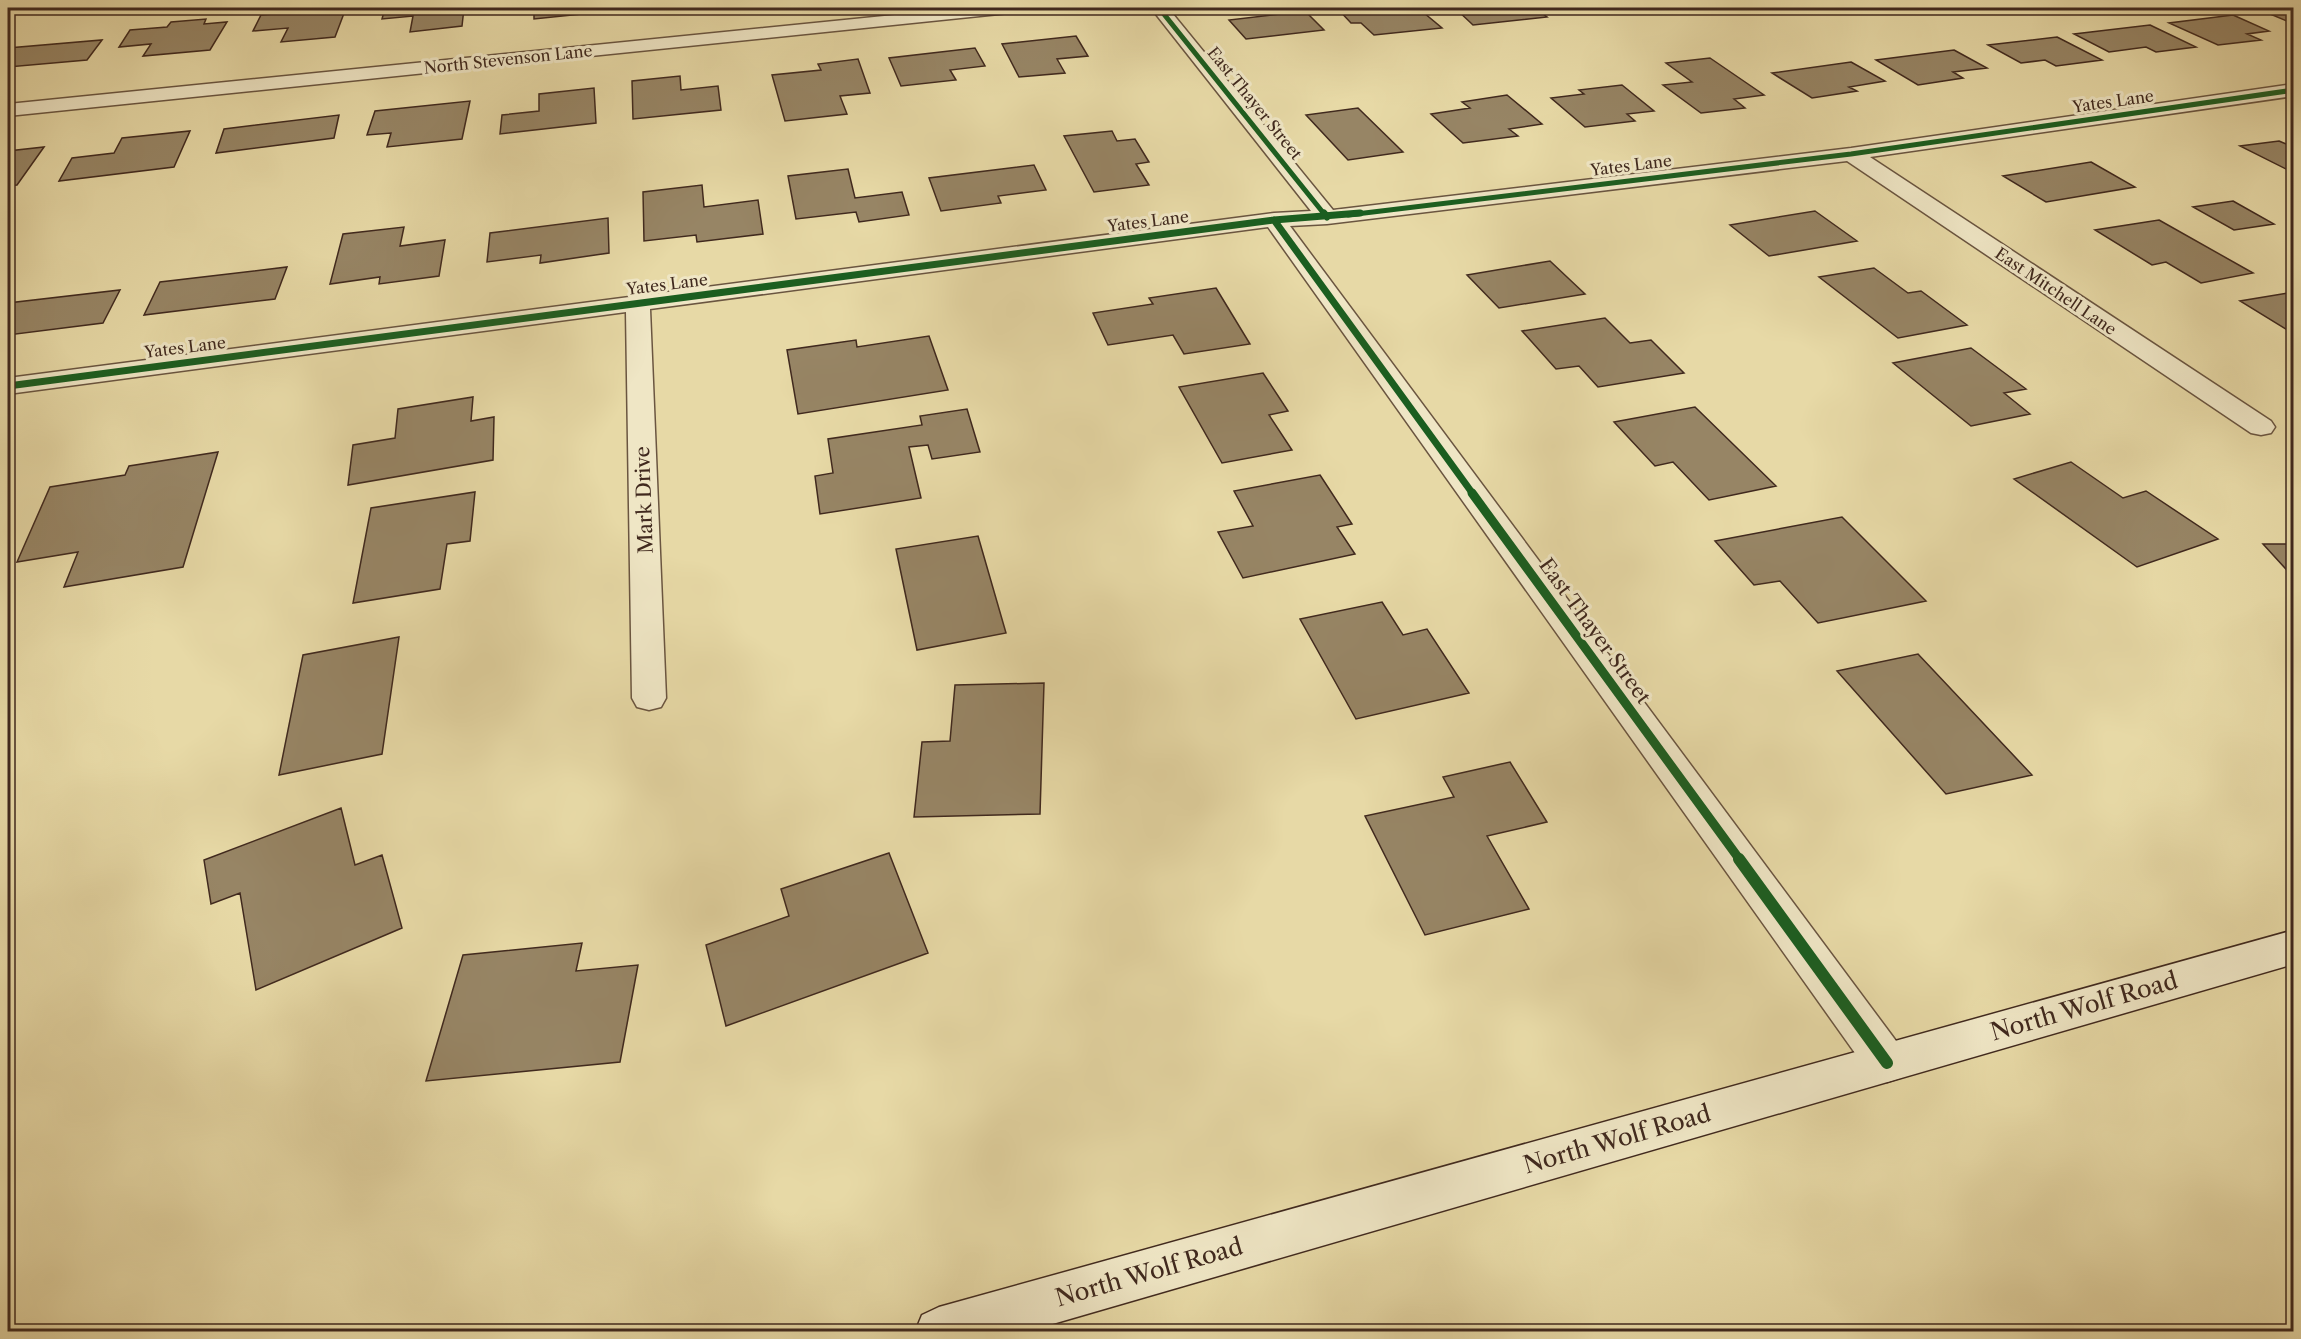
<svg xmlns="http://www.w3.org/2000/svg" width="2301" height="1339" viewBox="0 0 2301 1339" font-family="'Libre Caslon Text',serif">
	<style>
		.building { fill: #978565; stroke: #40291e; stroke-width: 1.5 }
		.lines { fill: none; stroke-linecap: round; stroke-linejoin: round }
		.street-casing { stroke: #6a5540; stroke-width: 3 }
		.secondary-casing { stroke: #40291e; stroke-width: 3 }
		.street { fill: #efe6c5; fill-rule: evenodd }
		.secondary { fill: #efe6c5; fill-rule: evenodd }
		.cycleway-far3-casing { stroke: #efe6c5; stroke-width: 8 }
		.cycleway-far2-casing { stroke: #efe6c5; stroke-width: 10 }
		.cycleway-far1-casing { stroke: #efe6c5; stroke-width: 13 }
		.cycleway-casing { stroke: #efe6c5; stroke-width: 16 }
		.cycleway-far3 { stroke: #1b5e20; stroke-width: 5 }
		.cycleway-far2 { stroke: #1b5e20; stroke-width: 7 }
		.cycleway-far1 { stroke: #1b5e20; stroke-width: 9 }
		.cycleway { stroke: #1b5e20; stroke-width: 12 }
		.labels { text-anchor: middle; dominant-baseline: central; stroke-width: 6; stroke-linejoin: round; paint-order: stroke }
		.far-street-label { font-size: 16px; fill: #40291e; stroke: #efe6c5 }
		.street-label { font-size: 20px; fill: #40291e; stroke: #efe6c5 }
		.near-street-label { font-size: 24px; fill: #40291e; stroke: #efe6c5 }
	</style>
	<rect width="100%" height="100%" fill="#e7d9a6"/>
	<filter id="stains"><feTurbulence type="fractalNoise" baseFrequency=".00333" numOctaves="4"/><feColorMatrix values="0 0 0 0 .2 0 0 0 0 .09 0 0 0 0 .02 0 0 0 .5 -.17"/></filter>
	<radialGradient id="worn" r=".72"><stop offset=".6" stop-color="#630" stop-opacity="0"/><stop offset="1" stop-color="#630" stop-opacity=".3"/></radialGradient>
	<path class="building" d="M346,8L335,37L281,42L288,28L253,31L261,15Z
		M385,8H464L462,26L410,32L413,16L382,19Z
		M534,8H591V13L534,19Z
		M1337,8H1418L1442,28L1374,35L1361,23H1351Z
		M1485,8H1535L1547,17L1473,25L1457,10Z
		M1563,8H1616L1571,13Z
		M2294,8V24L2263,11L2291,8Z
		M1305,11L1324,30L1246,39L1229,20Z
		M2233,15L2269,31L2247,34L2261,40L2218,45L2169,23Z
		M206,19L204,24L227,22L210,50L143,56L151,44L119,47L130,30L167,27L171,22Z
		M2150,25L2196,47L2156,52L2146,47L2109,52L2074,34Z
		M1076,36L1088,56L1057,59L1065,73L1019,77L1002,44Z
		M2057,37L2102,60L2056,66L2045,60L2021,63L1988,45Z
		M102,40L87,60L8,67V48Z
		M975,48L985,66L950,70L956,80L901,86L889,58Z
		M1954,50L1987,68L1953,72L1963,78L1918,85L1876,60Z
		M1710,58L1764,95L1734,99L1745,108L1701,113L1663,85L1692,82L1666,63Z
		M858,59L870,93L840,96L847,114L785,121L772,75L821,70L818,64Z
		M1851,62L1885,81L1849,87L1857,91L1812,98L1772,73Z
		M680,76L681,90L718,86L721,110L633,119L632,81Z
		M1622,85L1654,111L1627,114L1635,121L1585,127L1551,98L1584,94L1579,90Z
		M594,88L596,123L500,134L502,115L539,111V94Z
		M1507,95L1542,124L1509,129L1518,136L1463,143L1431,114L1470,108L1462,102Z
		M470,101L462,139L387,147L391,133L367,135L375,111Z
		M1358,108L1403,152L1348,160L1306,115Z
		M339,115L334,138L216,153L224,129Z
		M190,131L174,167L59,181L72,158L114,153L122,138Z
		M1112,131L1117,141L1135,139L1149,162L1136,164L1149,185L1094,192L1064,136Z
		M2279,141L2286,144L2294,143V173L2240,146Z
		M44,147L17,185L8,186V151Z
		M2091,162L2135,187L2046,202L2003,176Z
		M1034,165L1046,190L998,196L1001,203L941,211L929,178Z
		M848,169L855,198L902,192L909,215L859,222L856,212L796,219L788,176Z
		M702,185L704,207L758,200L763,234L697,242L696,235L644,241L643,192Z
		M2233,201L2274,224L2234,230L2193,207Z
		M1815,211L1857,241L1769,256L1730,225Z
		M608,218L609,253L540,263L541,255L487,262L490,233Z
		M2159,220L2253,273L2201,283L2166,262L2152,265L2095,230Z
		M404,227L400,246L445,240L439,276L379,284L380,277L330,284L343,234Z
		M1550,261L1585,294L1499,308L1467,275Z
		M287,267L275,299L144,315L160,282Z
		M1874,268L1908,293L1921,291L1967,325L1898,338L1819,277Z
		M1216,288L1250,344L1184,354L1173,335L1108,345L1093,313L1153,304L1149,298Z
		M120,290L103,323L8,335V303Z
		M2294,292V334L2240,301Z
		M1605,318L1630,343L1651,340L1684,373L1598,387L1579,366L1556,369L1522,331Z
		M929,336L948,390L798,414L787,350L856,340L857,347Z
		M1971,348L2026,389L2004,393L2030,414L1971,426L1893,363Z
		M1263,373L1288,411L1269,415L1292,450L1222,463L1179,387Z
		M473,397L471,421L494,417L493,460L348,485L353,445L395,438L398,409Z
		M1695,407L1776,486L1709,500L1673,462L1655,466L1614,422Z
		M967,409L980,452L932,459L928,445L909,447L921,498L820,514L815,476L833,473L828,439L922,425L920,416Z
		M218,452L183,567L64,587L78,552L17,562L50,487L125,475L129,466Z
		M2071,462L2123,498L2146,491L2218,539L2137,567L2014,479Z
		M1320,475L1352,524L1337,527L1355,554L1243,578L1218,532L1253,526L1234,491Z
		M475,492L470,541L447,544L440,589L353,603L371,508Z
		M1842,517L1926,601L1818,623L1780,581L1754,585L1715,541Z
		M978,536L1006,633L917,650L896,549Z
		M2263,544H2294V578Z
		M1382,602L1403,635L1427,629L1469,693L1356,719L1300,619Z
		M399,637L382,754L279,775L303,655Z
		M1918,654L2032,775L1946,794L1837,671Z
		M1044,683L1040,814L914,817L922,742L950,741L955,685Z
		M1510,762L1547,822L1487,836L1529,909L1425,935L1365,816L1454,797L1443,777Z
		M341,808L355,865L382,855L402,928L256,990L240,893L211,904L204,860Z
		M889,853L928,953L726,1026L706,945L789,916L781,889Z
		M582,943L576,971L638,965L620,1062L426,1081L463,955Z"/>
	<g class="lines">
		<defs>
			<path id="street" d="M964,8H1017L1015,12L1009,13L8,116V104Z
				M1151,8H1168L1333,210L1851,148L2294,84V96L1870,157L2271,421L2275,427L2271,433L2261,435L2251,433L1847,161L1327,224L1290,226L1902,1049L1908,1063L1902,1077L1887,1082L1872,1077L1268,227L650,309L666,698L661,707L649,710L637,707L632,698L626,312L8,394V378L1274,213L1311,211Z"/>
			<path id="secondary" d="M2294,930V964L1025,1332H915L922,1315L939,1307Z"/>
		</defs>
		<use href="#street" class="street-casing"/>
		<use href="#secondary" class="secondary-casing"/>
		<use href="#street" class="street"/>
		<use href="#secondary" class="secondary"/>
		<defs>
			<path id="cycleway-far3" d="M1159,8L1325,215
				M1348,215L1851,154L2294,90"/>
			<path id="cycleway-far2" d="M1324,213L1327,217
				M1274,220L1473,494
				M8,386L1274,220L1360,213"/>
			<path id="cycleway-far1" d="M1472,493L1740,860"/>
			<path id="cycleway" d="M1739,859L1887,1063"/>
		</defs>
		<use href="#cycleway-far3" class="cycleway-far3-casing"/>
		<use href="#cycleway-far2" class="cycleway-far2-casing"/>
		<use href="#cycleway-far1" class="cycleway-far1-casing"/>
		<use href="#cycleway" class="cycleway-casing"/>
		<use href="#cycleway-far3" class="cycleway-far3"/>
		<use href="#cycleway-far2" class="cycleway-far2"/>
		<use href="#cycleway-far1" class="cycleway-far1"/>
		<use href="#cycleway" class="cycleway"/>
	</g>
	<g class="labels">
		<g class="far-street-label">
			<text transform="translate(508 59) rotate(-6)">North Stevenson Lane</text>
			<text transform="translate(2113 101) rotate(-8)">Yates Lane</text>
			<text transform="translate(1255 103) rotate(51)">East Thayer Street</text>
			<text transform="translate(1631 165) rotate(-7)">Yates Lane</text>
			<text transform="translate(1148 221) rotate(-7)">Yates Lane</text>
			<text transform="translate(667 284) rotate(-7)">Yates Lane</text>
			<text transform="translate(2056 291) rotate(34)">East Mitchell Lane</text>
			<text transform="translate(185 347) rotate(-7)">Yates Lane</text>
		</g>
		<g class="street-label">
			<text transform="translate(644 500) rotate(-92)">Mark Drive</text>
			<text transform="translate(1595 631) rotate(54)">East Thayer Street</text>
		</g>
		<g class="near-street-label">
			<text transform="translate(2084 1006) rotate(-16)">North Wolf Road</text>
			<text transform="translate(1617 1139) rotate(-16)">North Wolf Road</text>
			<text transform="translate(1149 1272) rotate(-16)">North Wolf Road</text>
		</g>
	</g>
	<rect width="2301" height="1339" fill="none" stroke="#e7d9a6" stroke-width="30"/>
	<rect x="9" y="9" width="2283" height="1321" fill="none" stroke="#40291e" stroke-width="3"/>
	<rect x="15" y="15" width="2271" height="1309" fill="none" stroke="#40291e" stroke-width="1.5"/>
	<rect width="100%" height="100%" filter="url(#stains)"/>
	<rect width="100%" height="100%" fill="url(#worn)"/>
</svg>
